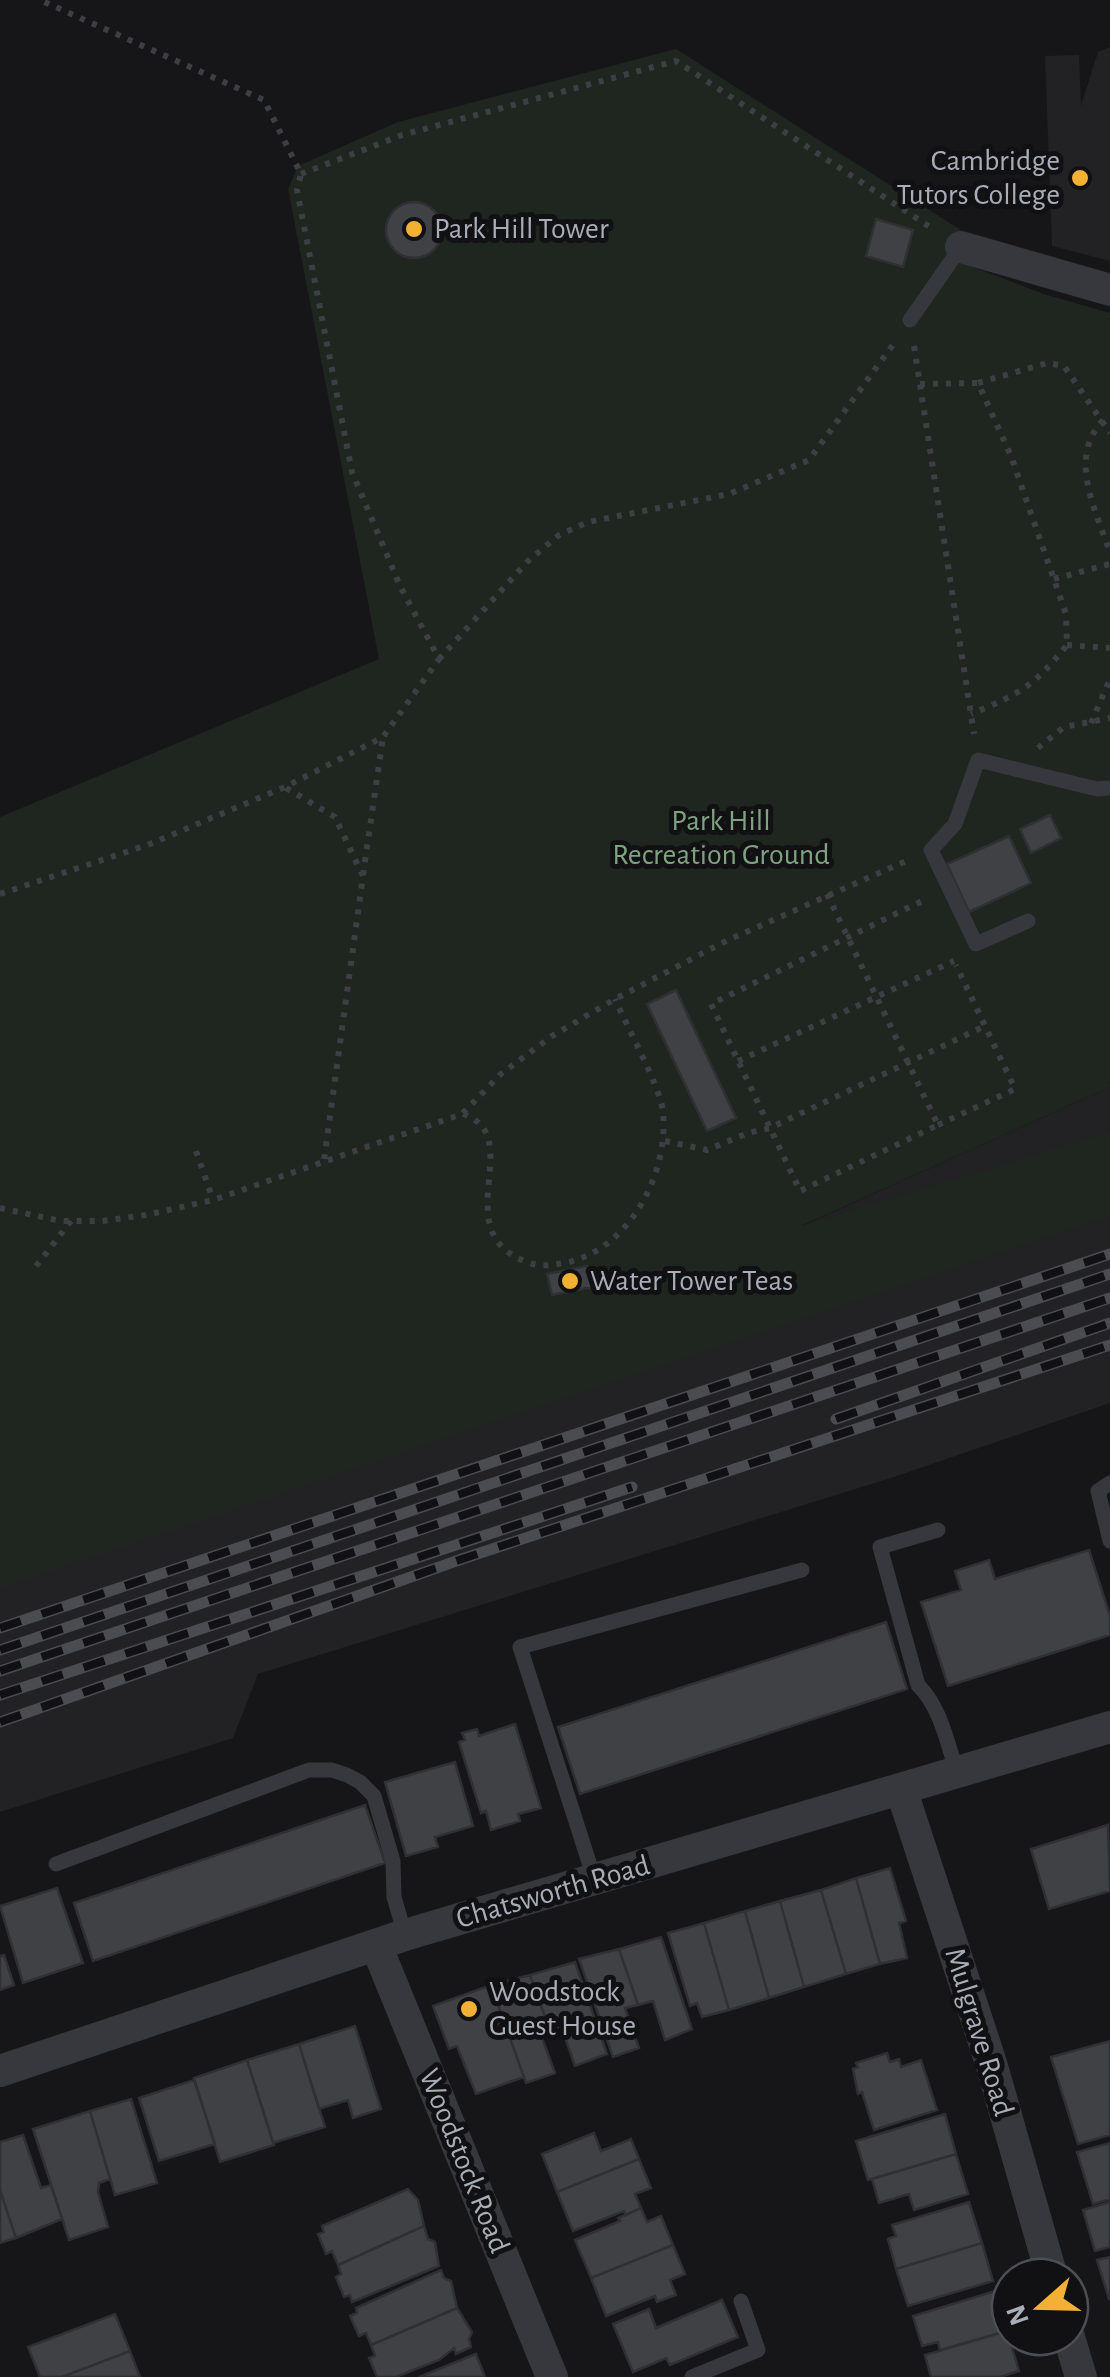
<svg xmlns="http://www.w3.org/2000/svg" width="1110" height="2377" viewBox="0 0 1110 2377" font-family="'Alegreya Sans',sans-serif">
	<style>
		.built { fill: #222225 }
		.green { fill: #1e261f }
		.building { fill: #404145; stroke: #303034; stroke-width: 2.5 }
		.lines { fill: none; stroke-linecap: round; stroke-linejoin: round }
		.path { stroke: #3d3f44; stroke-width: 6; stroke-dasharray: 5 8; stroke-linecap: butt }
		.lane { stroke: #37383d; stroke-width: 15 }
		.street { stroke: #37383d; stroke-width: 32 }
		.rail-casing { stroke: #4a4c52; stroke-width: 11 }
		.rail { stroke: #111113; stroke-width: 8; stroke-dasharray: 22; stroke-linecap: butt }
		.poi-dot { fill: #f2b134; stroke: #111113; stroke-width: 4 }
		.labels { text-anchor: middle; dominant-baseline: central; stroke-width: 10; stroke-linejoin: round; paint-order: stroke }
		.poi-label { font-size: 30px; fill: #a8adb8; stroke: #111113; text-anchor: start }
		.park-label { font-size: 30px; fill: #7fa381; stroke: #111113 }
		.street-label { font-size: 30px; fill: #a8adb8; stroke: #111113 }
	</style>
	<rect width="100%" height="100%" fill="#161618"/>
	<path class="built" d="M1110,47V261L1052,246L1045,56L1079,55L1081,106L1098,52Z
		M1110,1087V1403L894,1477L258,1674L233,1738L0,1812V1412L791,1231Z"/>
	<path class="green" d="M676,49L967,234L960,262L1044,294L1110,313V1087L801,1226L1110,1132V1216L0,1588V817L379,659L288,189L298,166L398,122Z"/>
	<path class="building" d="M386 230a28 28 0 1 1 56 0a28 28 0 1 1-56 0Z
		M876,219L913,230L903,267L866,256Z
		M1050,815L1061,838L1031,853L1020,829Z
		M1009,836L1031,883L969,912L947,864Z
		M676,990L736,1118L707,1131L647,1004Z
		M587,1266L592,1287L552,1295L547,1274Z
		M1089,1550L1110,1616V1635L948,1686L921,1602L961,1590L955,1571L989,1560L995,1579Z
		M886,1622L907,1689L580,1794L558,1727Z
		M515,1724L541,1808L518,1814L520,1821L491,1830L486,1811L481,1813L459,1742L465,1740L462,1733L477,1729L479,1736Z
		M455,1762L473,1826L435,1837L438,1847L406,1856L385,1782Z
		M365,1805L385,1863L93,1961L74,1903Z
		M1108,1825L1110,1891L1049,1909L1031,1849Z
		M890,1868L906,1921L899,1923L907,1958L880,1964L856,1878Z
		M856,1878L880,1964L846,1974L821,1890Z
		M57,1888L83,1963L23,1983L0,1906Z
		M821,1890L846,1974L804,1987L780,1901Z
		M780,1901L804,1987L769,1998L745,1911Z
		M745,1911L769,1998L729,2010L704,1923Z
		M704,1923L729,2010L702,2017L697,2003L690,2006L668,1933Z
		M661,1937L692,2029L665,2040L653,2001L638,2005L619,1949Z
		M619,1949L638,2005L625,2008L639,2048L613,2057L579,1959Z
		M4,1955L14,1985L0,1990V1956Z
		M575,1962L607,2054L575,2066L562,2029L550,2031L530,1975Z
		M530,1975L550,2031L541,2035L555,2073L526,2083L491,1985Z
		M491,1985L524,2077L476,2094L457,2046L449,2049L433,2006Z
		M355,2026L381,2109L353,2118L348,2100L319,2109L299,2044Z
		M1110,2041V2135L1078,2144L1051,2057Z
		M299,2044L325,2127L273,2143L247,2060Z
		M887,2053L890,2062L899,2059L901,2067L921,2060L937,2110L874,2130L862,2092L858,2094L853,2069L858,2067L856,2063Z
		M247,2060L274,2145L220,2162L194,2078Z
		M194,2080L215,2144L159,2161L139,2098Z
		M131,2099L157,2183L115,2195L90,2111Z
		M90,2111L110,2179L99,2183L98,2192L108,2227L69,2240L33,2129Z
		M945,2114L956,2154L868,2180L856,2141Z
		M594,2133L601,2151L631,2139L639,2159L557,2192L542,2154Z
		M23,2135L41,2188L51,2185L62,2219L16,2238L0,2190V2142Z
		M1110,2143V2199L1093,2204L1077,2152Z
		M956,2154L968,2194L914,2210L909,2194L879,2203L872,2179Z
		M639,2159L651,2188L635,2194L641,2208L626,2215L624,2211L573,2231L557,2192Z
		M408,2189L418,2200L424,2226L338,2265L332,2251L326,2254L318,2234L324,2232L322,2226Z
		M0,2190L16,2238L0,2243Z
		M969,2202L982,2243L896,2269L888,2239L896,2236L892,2225Z
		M1110,2202V2247L1095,2251L1083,2210Z
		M641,2208L647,2222L661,2216L673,2245L591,2278L575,2240L620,2221L618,2218Z
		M424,2226L428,2239L435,2242L439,2266L352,2302L350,2295L344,2297L336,2277L341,2274L338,2265Z
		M982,2243L993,2281L908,2306L896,2269Z
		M673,2245L685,2274L670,2280L676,2295L657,2302L655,2296L606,2316L591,2278Z
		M1110,2257V2299H1109L1097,2260Z
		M441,2270L444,2278L451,2281L457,2308L371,2345L366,2333L359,2336L350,2316L357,2313L356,2308Z
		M995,2291L1007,2331L940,2350L938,2342L922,2346L913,2316Z
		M722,2300L738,2337L670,2365L666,2358L633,2372L613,2324L649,2309L656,2328Z
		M457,2308L472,2332L469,2339L471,2347L456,2354L454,2348L439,2360L396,2377H377L369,2358L375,2356L371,2345Z
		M115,2314L130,2351L62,2377H40L28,2347Z
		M1007,2331L1019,2371L1000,2377H931L925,2355Z
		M130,2351L140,2377H62Z
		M476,2354L485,2377H419Z"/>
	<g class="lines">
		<path class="path" d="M301,174L402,135L676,61L933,229
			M914,346L974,734
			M978,383L1047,363L1064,366L1110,433
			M920,384L978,383L1011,456L1066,614L1067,645C1034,686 1020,694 971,714
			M1103,420C1067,459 1096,509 1110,553
			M1054,579L1110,564
			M1067,645L1110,648
			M439,659L528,561L559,535L588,522L729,494L809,460L895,342
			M1091,723L1110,679
			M1038,748L1064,727L1110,718
			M286,788L335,817L363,876L324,1160
			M363,875L383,737
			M0,894L150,844L285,787L383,737L439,659L400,586L352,472L297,190L301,174L264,100L40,0
			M827,894L938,1125L800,1191L711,1004L924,900
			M738,1061L954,961
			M463,1114C528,1136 446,1229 524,1261C540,1268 552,1265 569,1262C631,1247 669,1172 663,1112C661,1088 626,1025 615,999
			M938,1125L1015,1089L956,965
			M665,1141L707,1150L748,1133L770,1128L985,1026
			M196,1151L213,1200
			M0,1208L61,1221H102L146,1215L213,1200L462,1114L501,1074L552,1036L615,999L728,940L906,861
			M36,1266L71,1221"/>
		<path class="lane" d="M910,320L961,247
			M1028,921L976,944L931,850L955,824L978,760L1097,789L1110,788
			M1110,1483L1098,1491L1110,1541
			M938,1530L880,1547L918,1685C941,1708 947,1742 957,1773
			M56,1864L309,1770H332L347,1775L360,1782L374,1796L393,1861L394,1897L405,1935
			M595,1881L520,1647L802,1570
			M692,2377L758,2350L741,2301"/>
		<path class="street" d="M961,247L1110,290
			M901,1789L991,2063L1052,2277
			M376,1945L552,2377
			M0,2071L405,1935L1110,1727
			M1069,2337L1081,2377"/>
		<defs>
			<path id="rail" d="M836,1419L1110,1323
				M0,1628L1110,1254
				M0,1650L1110,1274
				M0,1671L1110,1298
				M0,1695L632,1487
				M0,1722L462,1559L1110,1345"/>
		</defs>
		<use href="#rail" class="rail-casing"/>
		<use href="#rail" class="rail"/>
	</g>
	<g class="poi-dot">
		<circle cx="1080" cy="178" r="10"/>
		<circle cx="414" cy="229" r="10"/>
		<circle cx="570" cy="1281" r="10"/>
		<circle cx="469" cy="2009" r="10"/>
	</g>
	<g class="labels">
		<g class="poi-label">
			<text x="1060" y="161" text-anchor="end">Cambridge<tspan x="1060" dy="34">Tutors College</tspan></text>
			<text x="434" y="229">Park Hill Tower</text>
			<text x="590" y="1281">Water Tower Teas</text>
			<text x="489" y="1992">Woodstock<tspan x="489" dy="34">Guest House</tspan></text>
		</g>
		<g class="park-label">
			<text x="721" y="821">Park Hill<tspan x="721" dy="34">Recreation Ground</tspan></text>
		</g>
		<g class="street-label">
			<text transform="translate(553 1892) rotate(-16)">Chatsworth Road</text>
			<text transform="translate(979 2032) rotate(73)">Mulgrave Road</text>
			<text transform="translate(464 2161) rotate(68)">Woodstock Road</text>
		</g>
	</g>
	<g transform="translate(1040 2307) rotate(250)"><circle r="48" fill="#111113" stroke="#4d4f55" stroke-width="2.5"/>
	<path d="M0-8L18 38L0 25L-18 38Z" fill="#f2b134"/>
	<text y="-15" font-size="28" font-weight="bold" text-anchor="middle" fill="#a8adb8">N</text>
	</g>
</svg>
